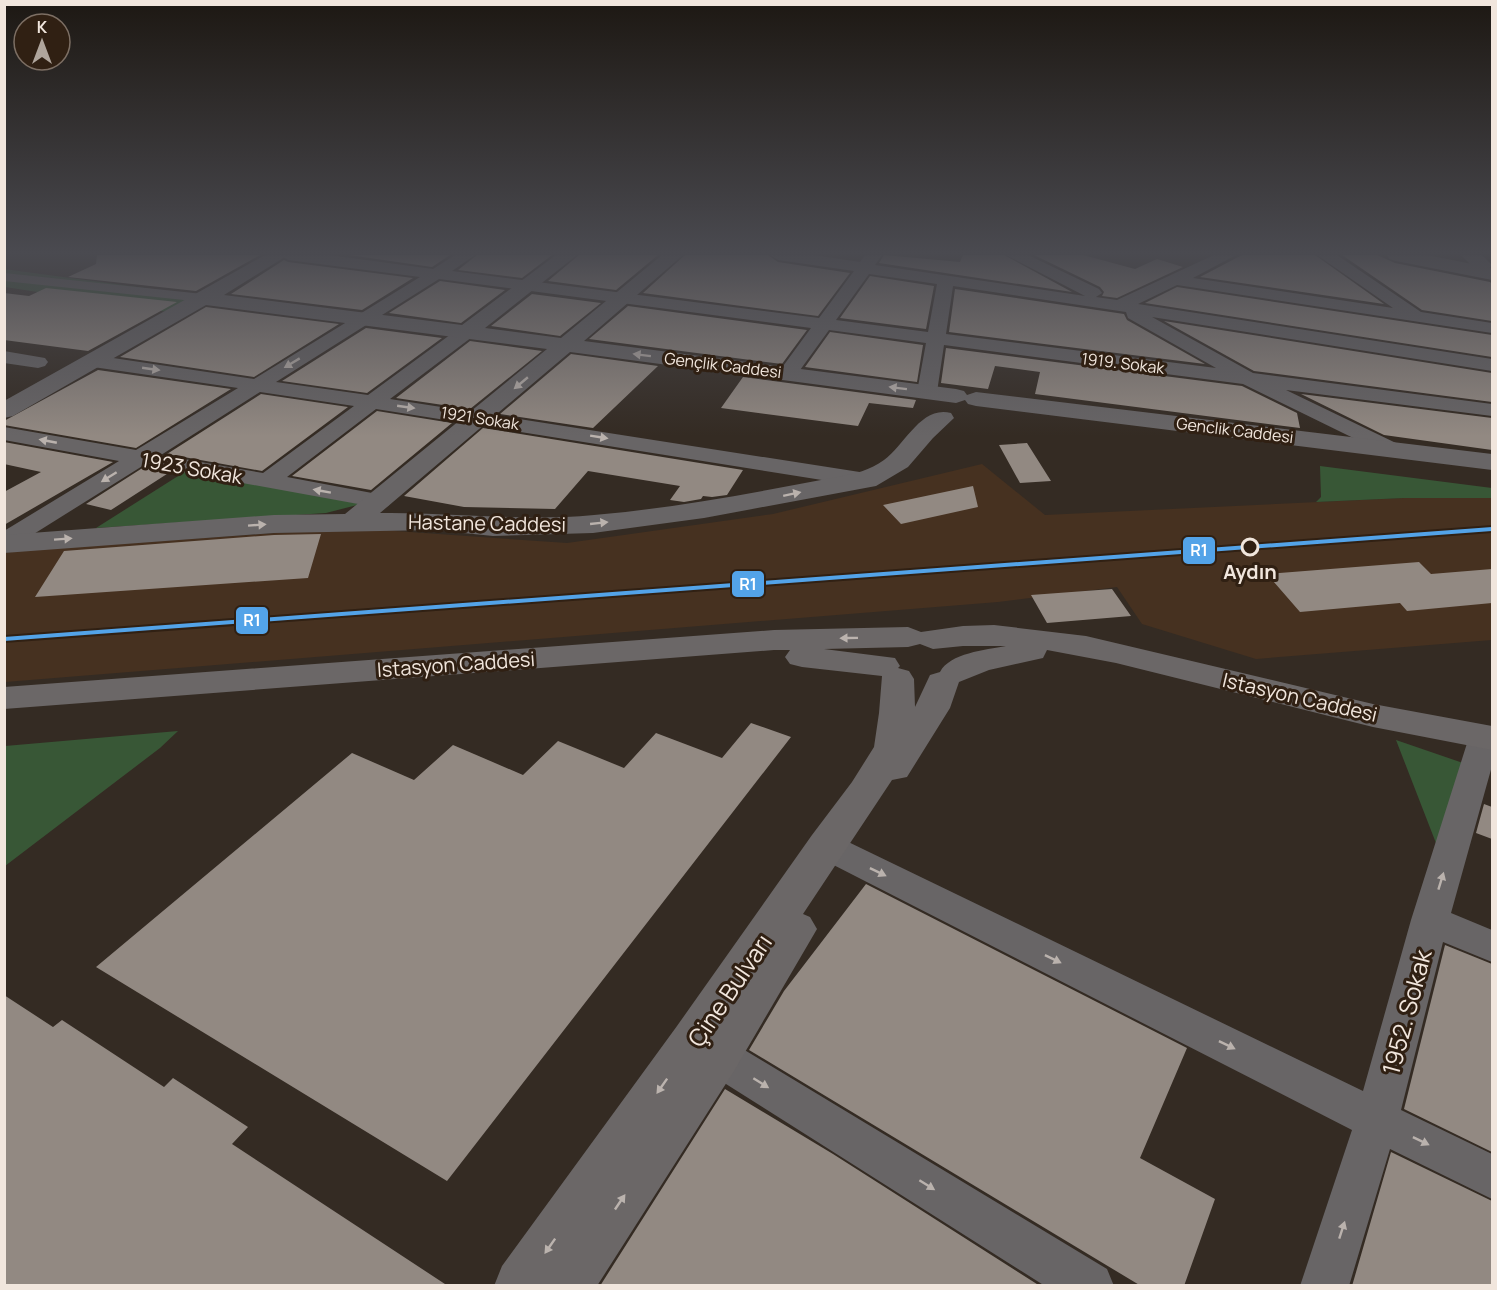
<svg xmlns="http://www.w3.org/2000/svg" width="1497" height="1290" viewBox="0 0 1497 1290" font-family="Manrope,sans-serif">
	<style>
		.built { fill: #463120 }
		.green { fill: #385736 }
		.building { fill: #928982 }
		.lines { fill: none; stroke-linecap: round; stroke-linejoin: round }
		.pedestrian { fill: #686566; fill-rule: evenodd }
		.minor { fill: #686566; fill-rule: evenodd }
		.tertiary { fill: #686566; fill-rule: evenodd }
		.secondary { fill: #6b6767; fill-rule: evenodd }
		.primary { fill: #6a6564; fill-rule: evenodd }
		.rail-1-casing { stroke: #302013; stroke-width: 4 }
		.rail-1 { fill: #53a3e8; fill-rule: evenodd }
		.oneway { fill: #bab2ad }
		.oneway2 { fill: #bbb3ae }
		.stop-dot { fill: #302013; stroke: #f1e6dd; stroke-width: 3 }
		.labels { text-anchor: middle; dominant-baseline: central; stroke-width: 6; stroke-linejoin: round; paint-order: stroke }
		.far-street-label { font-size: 16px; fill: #f1e6dd; stroke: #302013 }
		.street-label { font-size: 20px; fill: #f1e6dd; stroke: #302013 }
		.stop-label { font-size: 20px; font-weight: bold; fill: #f1e6dd; stroke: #302013 }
		.near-street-label { font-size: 24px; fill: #f1e6dd; stroke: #302013 }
		.line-badge { stroke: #302013; stroke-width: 2 }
		.badge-label { font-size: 16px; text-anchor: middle; font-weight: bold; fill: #fff }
	</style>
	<rect width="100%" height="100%" fill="#342b23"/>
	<path class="built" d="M982,464L1045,515L1404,498H1492V640L1256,659L1142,624L1117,587L998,602L5,682L4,553L37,549L352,528L567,543L773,514Z"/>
	<path class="green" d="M4,269L204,296L174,313L5,287Z
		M1320,466L1492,488V498H1404L1316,502L1321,497Z
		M186,471L361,504L326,513L96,528Z
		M178,731L160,748L5,866V746Z
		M1396,740L1463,763L1441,856Z"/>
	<path class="building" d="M97,255H260L196,291L68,277L96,264Z
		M349,255H450L432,267Z
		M477,255H552L522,278L458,270Z
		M579,255H658L616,290L548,281Z
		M685,255H768L778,262L850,273L818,316L643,293Z
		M884,255L960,262L963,255H1004L1072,292L879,263Z
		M1034,255H1083L1135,269L1157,259L1183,267L1117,298L1102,296L1104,292L1100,287Z
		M1242,255H1315L1384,304L1200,277Z
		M1342,255H1377L1395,263L1490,282L1492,284V321L1422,310Z
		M284,260L288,262L413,278L362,310L231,294Z
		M870,276L934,286L926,329L840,318Z
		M440,281L505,290L461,323L389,313Z
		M1177,287L1492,335V357L1145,303Z
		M46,288L177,302L88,351L4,340V293L29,296Z
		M955,289L1124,314L1127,320L1205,364L949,332Z
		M532,294L601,303L560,336L491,326Z
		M628,306L807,330L782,364L589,339Z
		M206,307L339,324L254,377L120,357Z
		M1164,321L1492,373V402L1254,371Z
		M366,328L442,338L367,393L282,381Z
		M830,332L923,345L917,382L805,367Z
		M470,341L542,351L470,409L396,398Z
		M946,348L1242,386L1297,413L1300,428L1035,394L1040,372L995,366L988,389L941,383Z
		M571,354L658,366L593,428L500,414Z
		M98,370L231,389L136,448L4,425V421Z
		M743,377L916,400L913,408L869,403L858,426L721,408Z
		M261,394L348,407L262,471L167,454Z
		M1301,394L1492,418V450L1384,435Z
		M377,411L452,423L371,490L292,476Z
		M483,428L743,470L727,495L712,497L703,496L701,499L684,502L670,500L680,486L588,471L555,509L464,507L404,496Z
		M4,442L113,462L4,525V492L41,472L4,464Z
		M1027,443L1051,481L1020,483L999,445Z
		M144,467L170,472L111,510L86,504Z
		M973,486L978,507L901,524L883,505Z
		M321,534L308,578L35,597L64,551L274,535Z
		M1419,562L1431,574L1492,569V603L1407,611L1400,603L1300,612L1267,574Z
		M1112,589L1131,616L1047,623L1031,595Z
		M751,723L791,737L447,1181L96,967L352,753L414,780L453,745L523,775L558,741L624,768L656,733L722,758Z
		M1484,804L1492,807V839L1476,833Z
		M866,884L1187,1048L1140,1158L1215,1199L1184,1286H1141L749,1050L784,991Z
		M1445,945L1492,964V1152L1404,1109Z
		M4,995L53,1027L62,1020L164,1087L173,1078L248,1127L232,1144L448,1286H4Z
		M725,1089L833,1154L1040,1286H600Z
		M1391,1152L1492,1201V1286H1352Z"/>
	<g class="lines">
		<path class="pedestrian" d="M4,273L203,294L209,298L203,302L4,281Z"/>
		<path class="minor" d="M280,255H329L433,269L455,255H475L452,271L819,318L854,271L778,260L770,255H814L860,262L865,255H882L875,265L1085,296L1006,255H1028L1099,289L1102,293L1096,297L1117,300L1214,255H1236L1193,278L1393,308L1317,255H1337L1421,312L1492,323V333L1177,285L1138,304L1492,359V371L1152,317L1253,373L1492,404V416L1286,390L1398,444L1401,449L1398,454L1390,456L1243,384L944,345L937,392L934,396H920L917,392L926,343L829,330L795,377H781L778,373L811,328L439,279L276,382L368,395L458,329H472L474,333L472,337L390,399L866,473L874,475L878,480L874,485L866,487L376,409L287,477L388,496L392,501L388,506L380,508L144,465L13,547L4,549V531L119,461L4,440V427L136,450L238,388L93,367L86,365L83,361L86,357L93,355L254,379L420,277L288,260ZM869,274L937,284L928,332L836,320ZM953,286L1126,312L1128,318L1216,368L946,334ZM260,392L354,406L263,473L161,455Z
			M4,351L45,358L48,362L45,366L38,368L4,363Z
			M1485,726L1492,728V766L1451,913L1492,930V962L1443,942L1401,1110L1492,1154V1199L1390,1149L1349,1286H1300L1352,1130L814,855L809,846L814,837L826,833L838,837L1363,1091L1411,920L1469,737L1474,729Z
			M703,1029L718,1034L1107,1269L1114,1286H1045L688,1060L682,1047L688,1034Z"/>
		<path class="tertiary" d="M265,255H288L224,295L462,325L556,255H577L485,328L561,338L662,255H683L584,341L956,389L964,391L967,395L976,392L1492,454V470L976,406L968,404L965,400L956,403L570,352L380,513C452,512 522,522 594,515C676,508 757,492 837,477C855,474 870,470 884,460C905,445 921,405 951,413L954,418L933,438L908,467L876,486L704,518L593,533L493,536L434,530L274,533L4,553V535L274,515L345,514L547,349L206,305L13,416L4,418V401Z"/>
		<path class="secondary" d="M1461,255H1482L1492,265L1489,269H1475Z
			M994,625L1086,636L1373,704L1492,726V750L1373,727L1116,663L1047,650L1043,658L989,670L959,682L950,708L907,777L892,780L803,914L810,917L817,929L810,941L734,1071L597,1286H494L502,1266L677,1026L812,835L852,782L874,747L879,713L882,676L802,667L790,664L785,657L790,650H774L4,709V687L774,630L908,627L921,632L963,626ZM920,644L933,649L963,646H1006C985,650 950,653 940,672L930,675L915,707L914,679L909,671L898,668L900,666L895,658L824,649L908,647Z"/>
		<path class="primary" d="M1387,255H1427L1492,268V280L1396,261L1389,259Z"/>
		<defs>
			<path id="rail-1" d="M1492,527V531L4,641V637Z"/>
		</defs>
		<use href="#rail-1" class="rail-1-casing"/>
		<use href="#rail-1" class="rail-1"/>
	</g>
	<defs><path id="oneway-solid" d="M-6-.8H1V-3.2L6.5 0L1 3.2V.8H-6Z" transform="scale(1.5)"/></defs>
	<g class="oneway">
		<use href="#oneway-solid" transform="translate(642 355) rotate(-173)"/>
		<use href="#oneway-solid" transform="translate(292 363) rotate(149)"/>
		<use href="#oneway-solid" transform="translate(151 369) rotate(8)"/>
		<use href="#oneway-solid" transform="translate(521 383) rotate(140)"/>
		<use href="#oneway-solid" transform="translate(898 388) rotate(-173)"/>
		<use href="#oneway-solid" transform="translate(406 407) rotate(8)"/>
		<use href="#oneway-solid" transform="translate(599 437) rotate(9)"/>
		<use href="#oneway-solid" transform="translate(48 441) rotate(-169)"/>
		<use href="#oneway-solid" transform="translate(109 477) rotate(148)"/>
		<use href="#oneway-solid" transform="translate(322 491) rotate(-170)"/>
		<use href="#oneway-solid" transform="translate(792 494) rotate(-12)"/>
		<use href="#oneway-solid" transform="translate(599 523) rotate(-6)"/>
		<use href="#oneway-solid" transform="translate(257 525) rotate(-4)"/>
		<use href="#oneway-solid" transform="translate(63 539) rotate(-4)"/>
		<use href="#oneway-solid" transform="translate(878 872) rotate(26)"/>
		<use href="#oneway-solid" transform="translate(1441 881) rotate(-73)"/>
		<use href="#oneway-solid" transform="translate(1053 959) rotate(26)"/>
		<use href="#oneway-solid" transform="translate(1227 1045) rotate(26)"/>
		<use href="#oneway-solid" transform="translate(761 1083) rotate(32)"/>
		<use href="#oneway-solid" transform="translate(1421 1141) rotate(26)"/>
		<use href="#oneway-solid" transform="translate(927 1185) rotate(32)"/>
		<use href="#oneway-solid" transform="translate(1342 1230) rotate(-72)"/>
	</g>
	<g class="oneway2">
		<use href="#oneway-solid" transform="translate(849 638) rotate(179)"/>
		<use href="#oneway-solid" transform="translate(662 1086) rotate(125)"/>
		<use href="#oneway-solid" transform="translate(620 1202) rotate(-56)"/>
		<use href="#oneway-solid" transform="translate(550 1246) rotate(125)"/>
	</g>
	<linearGradient id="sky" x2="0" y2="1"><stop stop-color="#1d1813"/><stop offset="0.58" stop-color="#4a4a50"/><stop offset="1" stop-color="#4a4a50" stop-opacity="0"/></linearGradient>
	<rect width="1497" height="436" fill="url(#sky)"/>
	<circle class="stop-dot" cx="1250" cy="547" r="8"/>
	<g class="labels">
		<g class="far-street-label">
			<text transform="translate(1123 363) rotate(7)">1919. Sokak</text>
			<text transform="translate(723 365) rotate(7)">Gençlik Caddesi</text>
			<text transform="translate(480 418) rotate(9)">1921 Sokak</text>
			<text transform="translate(1235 430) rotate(7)">Genclik Caddesi</text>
		</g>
		<g class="street-label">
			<text transform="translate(192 468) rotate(10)">1923 Sokak</text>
			<text transform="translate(487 523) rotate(1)">Hastane Caddesi</text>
			<text transform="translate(456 664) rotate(-4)">Istasyon Caddesi</text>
			<text transform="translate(1300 697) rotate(13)">Istasyon Caddesi</text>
		</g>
		<g class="stop-label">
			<text x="1250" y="571">Aydın</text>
		</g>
		<g class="near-street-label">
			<text transform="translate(729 990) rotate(-56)">Çine Bulvarı</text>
			<text transform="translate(1406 1012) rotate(-75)">1952. Sokak</text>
		</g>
	</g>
	<g class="line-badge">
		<rect x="1182" y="536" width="34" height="29" rx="6" fill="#53a3e8"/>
		<rect x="731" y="570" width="34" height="28" rx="6" fill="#53a3e8"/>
		<rect x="235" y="606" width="34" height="29" rx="6" fill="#53a3e8"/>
	</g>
	<g class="badge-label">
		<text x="1199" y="556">R1</text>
		<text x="748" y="590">R1</text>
		<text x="252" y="626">R1</text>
	</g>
	<rect width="1497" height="1290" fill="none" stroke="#f1e6dd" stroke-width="12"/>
	<g transform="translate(42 42)"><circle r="28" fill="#302013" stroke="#7d6f64" stroke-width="1.5"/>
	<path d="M0-4.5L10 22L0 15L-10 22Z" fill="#afa59c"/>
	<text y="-9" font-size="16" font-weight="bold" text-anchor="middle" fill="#f1e6dd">K</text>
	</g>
</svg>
